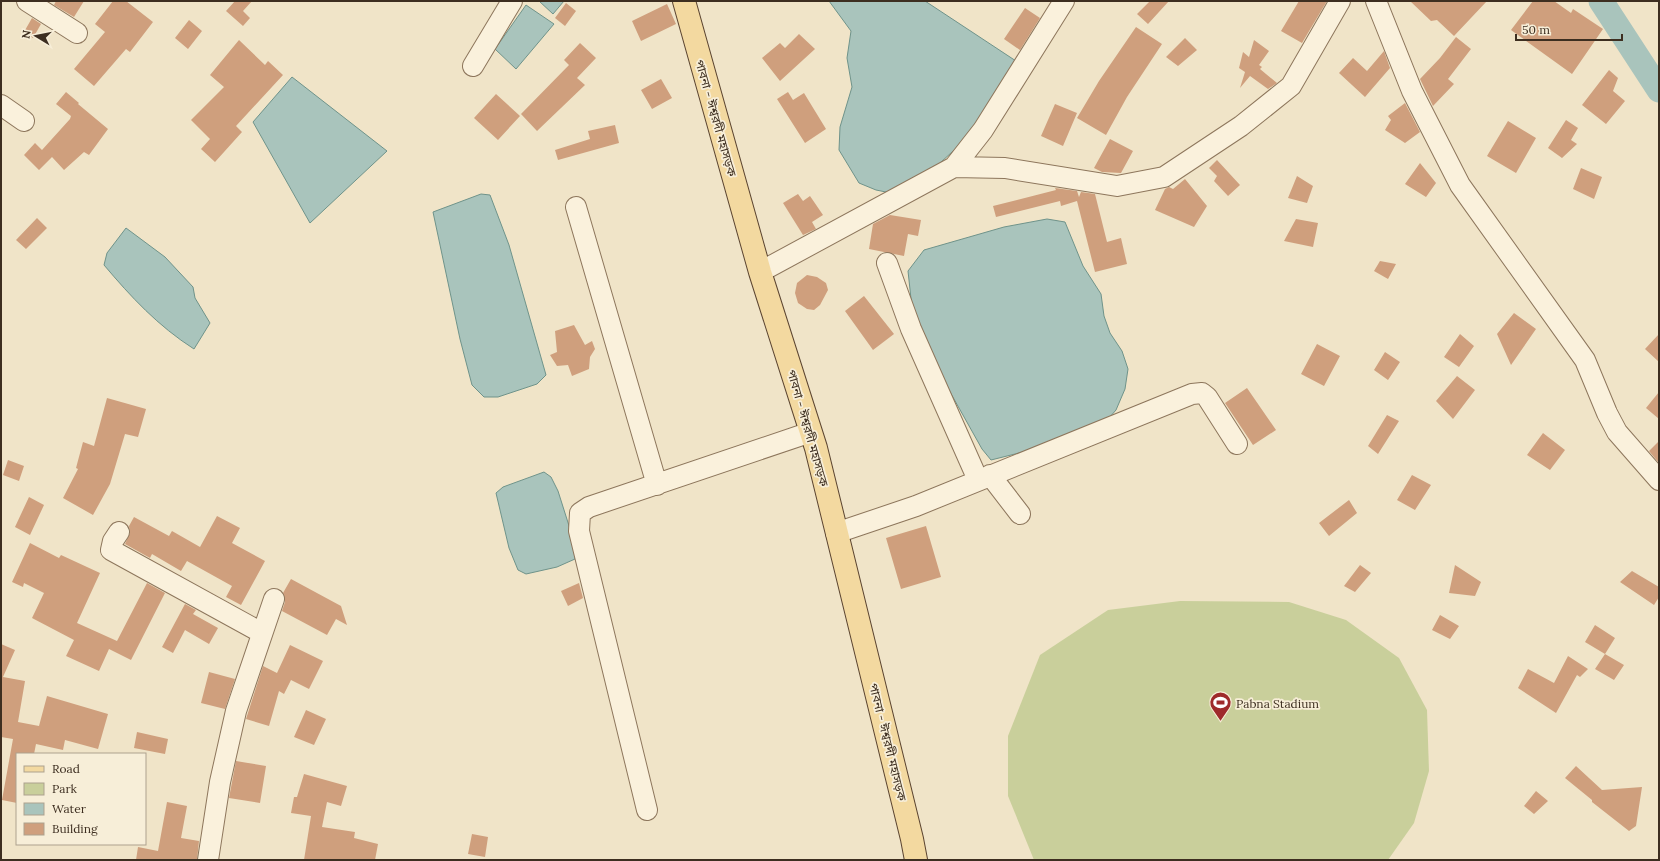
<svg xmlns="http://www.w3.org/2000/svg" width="1660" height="861" viewBox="0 0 1660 861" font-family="Lora,'Noto Sans Bengali',serif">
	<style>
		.green { fill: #c9cf9b }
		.water { fill: #a9c4bc; stroke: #6f938a }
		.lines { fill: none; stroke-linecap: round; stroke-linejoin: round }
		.river { stroke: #a9c4bc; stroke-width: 25 }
		.building { fill: #cf9f7d }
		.minor-casing { stroke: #8d765c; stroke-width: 22 }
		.major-casing { stroke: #5b4430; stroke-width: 24 }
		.minor { stroke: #faf1dc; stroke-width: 20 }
		.major { stroke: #f3d9a0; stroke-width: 22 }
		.labels { text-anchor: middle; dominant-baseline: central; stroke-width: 3.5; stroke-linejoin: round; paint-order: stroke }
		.street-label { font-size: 12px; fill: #3d2e20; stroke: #f7eed8 }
		.poi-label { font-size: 12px; fill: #3d2e20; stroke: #f7eed8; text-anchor: start }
	</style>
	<rect width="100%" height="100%" fill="#f0e4c8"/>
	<path class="green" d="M1180,601L1289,602L1346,620L1399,658L1427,710L1429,771L1414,823L1388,860H1034L1008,796V736L1040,655L1108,610Z"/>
	<path class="water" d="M539,1H564L553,14Z
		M829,1H925L1016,61L964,141L928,174L891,193L876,190L859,183L839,150L840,127L852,87L847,58L851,31Z
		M526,5L554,24L516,69L495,49Z
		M292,77L387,151L310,223L253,122Z
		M481,194L490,195L509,245L546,375L537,384L498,397H484L472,385L460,339L433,212Z
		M1047,219L1065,222L1083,266L1101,294L1104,316L1110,333L1122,351L1128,369L1125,389L1116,410L1109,418L1031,450L991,460L982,449L945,383L912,308L908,271L924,250L1004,227Z
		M126,228L165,257L193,287L195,298L210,323L194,349C158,326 131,297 104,265L107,253Z
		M544,472L551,477L558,491L577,551L575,559L557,567L526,574L518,570L509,548L496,493L503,487Z"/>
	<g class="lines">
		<path class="river" d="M1601,1L1659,90"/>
	</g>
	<path class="building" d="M56,1H84L74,17L54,5Z
		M113,1H126L153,22L130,52L126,49L94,86L74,69L105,32L95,24Z
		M235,1H252L243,11L250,18L243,26L226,11Z
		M1150,1H1169L1148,24L1137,14Z
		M1299,1H1327L1302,43L1281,31Z
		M1410,1H1487L1454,36L1437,20L1431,21Z
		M1533,1H1554L1571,13L1573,9L1603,29L1572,74L1511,30Z
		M566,3L576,11L565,26L555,18Z
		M667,4L676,24L641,41L632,21Z
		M1025,8L1040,18L1020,50L1004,39Z
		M32,18L41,24L33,38L24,32Z
		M189,20L202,31L188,49L175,38Z
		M1136,27L1162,44L1127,97L1106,135L1077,118L1099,81Z
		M799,34L815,49L780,81L762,58L780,43L785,48Z
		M1456,37L1471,49L1448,79L1454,84L1433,106L1420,79L1440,58Z
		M1185,38L1197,50L1178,66L1166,57Z
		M239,40L265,65L268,61L283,75L236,126L242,132L215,162L201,149L210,139L191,120L224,87L210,75Z
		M1254,40L1269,51L1259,65L1262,67L1260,69L1277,83L1268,89L1250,76L1240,88L1245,72L1239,68L1243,52L1249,57Z
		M580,43L596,58L577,78L585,85L537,131L521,114L569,65L564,60Z
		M1384,51L1390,68L1365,97L1339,73L1353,58L1367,71Z
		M1609,70L1618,78L1613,91L1625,101L1606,124L1582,105Z
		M661,79L672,98L652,109L641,90Z
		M66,92L79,103L78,104L108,129L89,155L84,152L64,170L52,157L39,170L24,155L35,143L42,150L70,119L71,116L56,104Z
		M788,92L793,100L804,93L826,129L805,143L777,99Z
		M496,94L520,116L498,140L474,118Z
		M1405,103L1420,132L1405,143L1385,130L1391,120L1388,116Z
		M1055,104L1077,113L1063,146L1041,136Z
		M1566,120L1578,128L1571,140L1577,144L1562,158L1548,148Z
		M1508,121L1536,138L1516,173L1487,156Z
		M615,125L619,143L558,160L555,150L590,139L588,131Z
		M1110,139L1133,151L1121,173L1102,172L1094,168Z
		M1217,160L1240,185L1228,196L1214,181L1217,176L1209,168Z
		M1420,163L1436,183L1426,197L1405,184Z
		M1581,168L1602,177L1594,199L1573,189Z
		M1297,176L1313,186L1307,203L1288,198Z
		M1185,179L1207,206L1194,227L1155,210L1165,189L1169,187L1173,189Z
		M1055,188L1077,191L1079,197L1081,192L1095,194L1107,242L1121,238L1127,264L1095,272L1077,201L1061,206L1060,201L996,217L993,206L1056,190Z
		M798,194L803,201L810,196L823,215L812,222L816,229L803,235L783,203Z
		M890,215L921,220L918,236L908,234L904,256L869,249L873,224Z
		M37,218L47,228L26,249L16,240Z
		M1296,219L1318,223L1313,247L1284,241Z
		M1380,261L1396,264L1388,279L1374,271Z
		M807,275L817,277L826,283L828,290L820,305L814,310L807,309L798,303L795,293L797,283Z
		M864,296L894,334L873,350L845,311Z
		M1514,313L1536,329L1511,365L1497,334Z
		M574,325L585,345L592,341L595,349L590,357L589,369L572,376L568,365L557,366L550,355L557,352L555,331Z
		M1460,334L1474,346L1459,367L1444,357Z
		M1659,334V362L1645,349Z
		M1317,344L1340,356L1324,386L1301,374Z
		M1385,352L1400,362L1388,380L1374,370Z
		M1457,376L1475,390L1453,419L1436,401Z
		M1247,388L1276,430L1253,445L1225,403Z
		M1659,392V419L1646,408Z
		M107,398L146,409L138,437L125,434L110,484L93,515L63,498L78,469L76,468L83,442L94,446Z
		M1387,415L1399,421L1378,454L1368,446Z
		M1543,433L1565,450L1550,470L1527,455Z
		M1659,441V463L1649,451Z
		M8,460L24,466L19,481L3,475Z
		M1412,475L1431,485L1415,510L1397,500Z
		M29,497L44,505L30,535L15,527Z
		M1349,500L1357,513L1329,536L1319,523Z
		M217,516L240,528L232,543L265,561L241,605L226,597L232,586L187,561L181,571L152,554L150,558L125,544L130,533L129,526L134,517L169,536L172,531L200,547Z
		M926,526L941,577L901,589L886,538Z
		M30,543L59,558L61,555L100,573L77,623L117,641L147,583L165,593L131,660L109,649L99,671L66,656L74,640L32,618L44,593L24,583L23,587L12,582Z
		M1360,565L1371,573L1355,592L1344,586Z
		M1455,565L1481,582L1475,596L1449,593Z
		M1632,571L1659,587V597L1654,605L1620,582Z
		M291,579L341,606L347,625L336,619L327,635L282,611L285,602L283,593Z
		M579,583L583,598L568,606L561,591Z
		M185,604L196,610L193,614L218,628L209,644L185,630L173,653L162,647Z
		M1440,615L1459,626L1450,639L1432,630Z
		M1595,625L1615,638L1605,654L1585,642Z
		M1,644L15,650L3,677L25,681L18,722L39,726L47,696L108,714L98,749L65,740L63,750L36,744L34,754H17V803L2,800L13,739L1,737Z
		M290,645L323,661L309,689L291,680L284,694L279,691L269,726L246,719L263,666L277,673Z
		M1605,654L1624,665L1614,680L1595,669Z
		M1568,656L1588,669L1580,677L1577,675L1556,713L1518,688L1528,669L1554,683Z
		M209,672L235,679L225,709L201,703Z
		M306,710L326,719L314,745L294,737Z
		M137,732L168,739L165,754L134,748Z
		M236,761L266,766L260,803L229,798Z
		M1576,766L1602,790L1642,787L1636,826L1629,831L1592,802V800L1565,778Z
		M304,774L347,786L341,806L327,802L322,827L355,832L354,838L378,844L375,860H304L311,816L291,813L294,797H297Z
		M1536,791L1548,801L1534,814L1524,806Z
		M167,802L187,806L181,838L199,841L197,860H136L138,847L158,851Z
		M472,834L488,837L485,857L468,854Z"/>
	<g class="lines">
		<defs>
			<path id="minor" d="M27,1L77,33
				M1376,1L1412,91L1460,185L1585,360L1607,413L1617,432L1659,480
				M473,66L512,1
				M1,105L24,121
				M954,167L983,130L1064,1
				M576,207L657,485
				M887,263L911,329L978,480
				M760,272L954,167L1005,168L1117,186L1164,177L1241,126L1291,86L1340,1
				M990,475L1020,514
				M119,532L113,541L111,550L262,633
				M836,533L916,506L1192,394L1202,393L1207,397L1237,444
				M647,810L579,531L580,513L589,507L811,432
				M208,860L220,782L236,711L274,599"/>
			<path id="major" d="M684,1L760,272L816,448L912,839L916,860"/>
		</defs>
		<use href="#minor" class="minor-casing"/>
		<use href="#major" class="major-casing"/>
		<use href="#minor" class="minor"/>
		<use href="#major" class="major"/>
	</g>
	<defs>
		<symbol id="stadium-pin" viewBox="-11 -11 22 30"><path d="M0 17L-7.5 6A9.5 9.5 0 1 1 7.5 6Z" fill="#9e2a2b" stroke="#f7eed8"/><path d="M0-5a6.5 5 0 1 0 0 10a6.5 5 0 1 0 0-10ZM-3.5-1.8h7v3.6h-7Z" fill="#fff"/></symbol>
	</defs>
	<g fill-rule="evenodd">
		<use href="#stadium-pin" x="1208" y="690" width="25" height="34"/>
	</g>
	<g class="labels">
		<g class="street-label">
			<text transform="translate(716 118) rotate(74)">পাবনা - ঈশ্বরদী মহাসড়ক</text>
			<text transform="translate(808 428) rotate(74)">পাবনা - ঈশ্বরদী মহাসড়ক</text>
			<text transform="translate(888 742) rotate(76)">পাবনা - ঈশ্বরদী মহাসড়ক</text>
		</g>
		<g class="poi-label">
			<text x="1236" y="703">Pabna Stadium</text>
		</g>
	</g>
	<rect width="1660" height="861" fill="none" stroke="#3d2e20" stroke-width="4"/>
	<rect x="16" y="753" width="130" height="92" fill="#f7eed8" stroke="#ada18e"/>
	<rect x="24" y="766" width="20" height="6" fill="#f3d9a0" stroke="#ada18e"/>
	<text x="52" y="773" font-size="12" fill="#3d2e20">Road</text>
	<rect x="24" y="783" width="20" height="12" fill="#c9cf9b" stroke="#ada18e"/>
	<text x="52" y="793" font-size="12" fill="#3d2e20">Park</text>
	<rect x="24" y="803" width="20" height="12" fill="#a9c4bc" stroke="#ada18e"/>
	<text x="52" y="813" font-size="12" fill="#3d2e20">Water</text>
	<rect x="24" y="823" width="20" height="12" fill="#cf9f7d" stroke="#ada18e"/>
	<text x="52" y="833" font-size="12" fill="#3d2e20">Building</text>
	<g transform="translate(36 36) rotate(280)" stroke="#f7eed8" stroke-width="3" paint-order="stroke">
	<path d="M0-3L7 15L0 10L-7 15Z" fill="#3d2e20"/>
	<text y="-6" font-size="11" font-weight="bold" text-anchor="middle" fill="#3d2e20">N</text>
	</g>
	<path d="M1516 34v6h106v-6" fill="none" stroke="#3d2e20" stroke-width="2"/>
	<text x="1522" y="34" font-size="12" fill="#3d2e20" stroke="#f7eed8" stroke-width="3" paint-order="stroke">50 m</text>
</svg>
